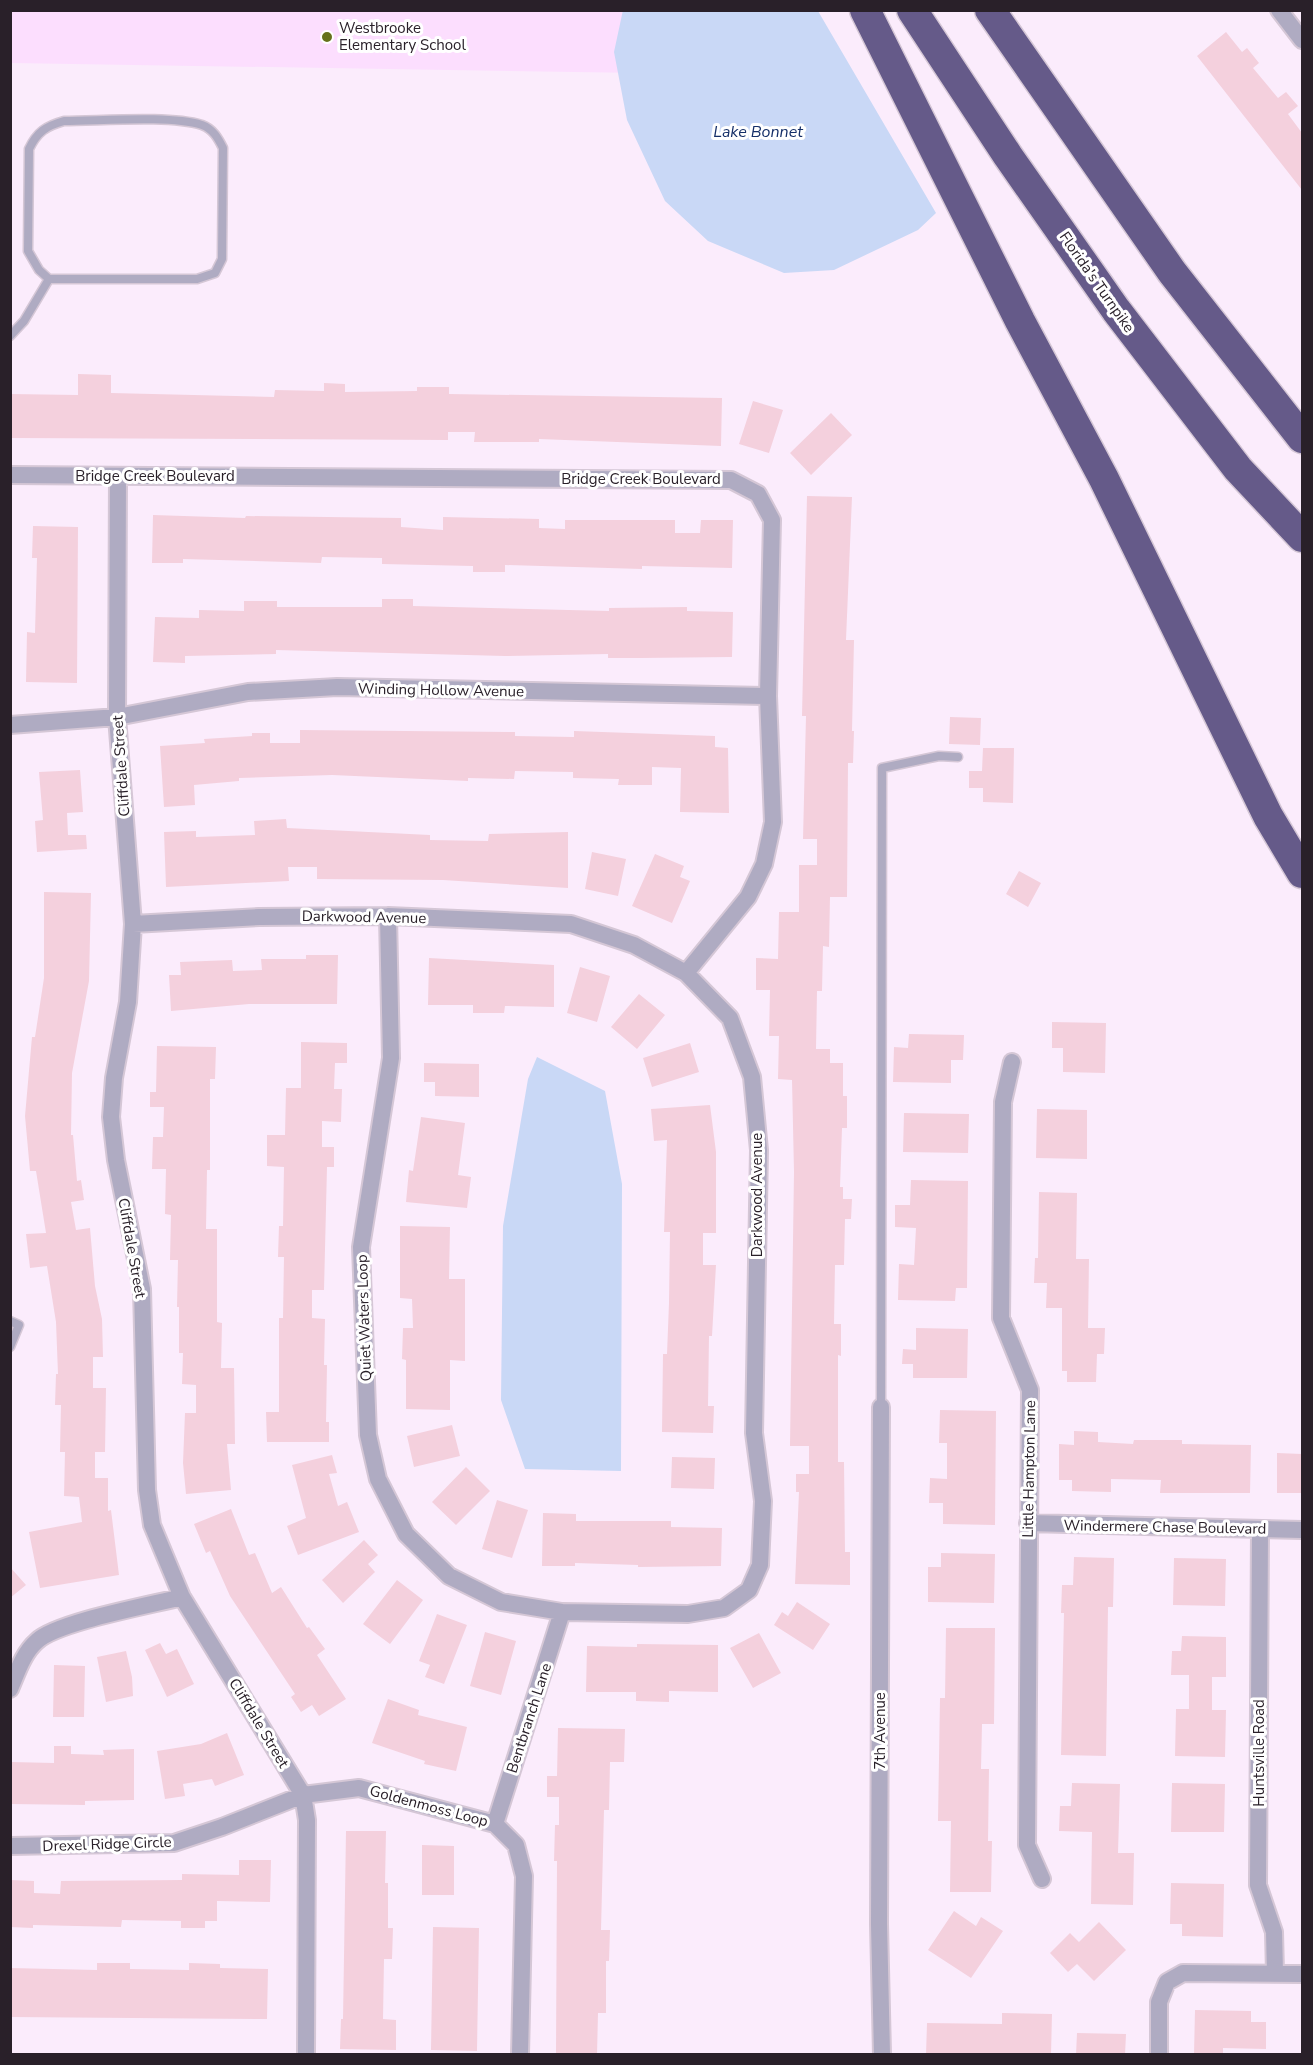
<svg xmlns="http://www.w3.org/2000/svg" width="1313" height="2065" viewBox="0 0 1313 2065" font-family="'Nunito Sans',sans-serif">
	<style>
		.built { fill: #fcdefe }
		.water { fill: #c9d8f6 }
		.building { fill: #f4d0dd }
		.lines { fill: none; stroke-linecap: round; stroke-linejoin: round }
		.lane-casing { stroke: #d5c7d6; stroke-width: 11 }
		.street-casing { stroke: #d5c7d6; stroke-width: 20 }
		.highway-casing { stroke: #d5c7d6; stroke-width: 33 }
		.lane { stroke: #afabc2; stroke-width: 8 }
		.street { stroke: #afabc2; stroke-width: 16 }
		.highway { stroke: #655a89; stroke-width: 30 }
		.poi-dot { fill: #66711b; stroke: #fff; stroke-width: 2 }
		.labels { text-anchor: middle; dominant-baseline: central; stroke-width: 6; stroke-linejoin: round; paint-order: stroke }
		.poi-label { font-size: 15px; fill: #292029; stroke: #fff; text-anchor: start }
		.street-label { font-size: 15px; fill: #292029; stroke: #fff }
		.water-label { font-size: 16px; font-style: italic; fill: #152f68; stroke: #fff }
	</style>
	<rect width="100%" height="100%" fill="#fbecfc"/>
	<path class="built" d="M11,11H646L641,73L11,63Z"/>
	<path class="water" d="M623,10L818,11L936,213L918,230L834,270L784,273L708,241L665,201L627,120L614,52Z
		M537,1057L605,1091L622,1184L621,1471L525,1469L501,1400L503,1226L528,1079Z"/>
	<path class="building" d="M1226,32L1242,52L1247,48L1259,63L1253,68L1278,98L1286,92L1298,106L1288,114L1302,133V190L1197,56Z
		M78,374L111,375V393L274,397L275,390L324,391V383L345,384V392L417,391V387H449V394L722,398L721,446L539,439V442H474L475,432H448V440L10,438V394L78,395Z
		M753,401L783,410L769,453L739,444Z
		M831,413L852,435L811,475L790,453Z
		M807,496L852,497L846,640H854L852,731H854L853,763H848L847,897H830L829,947L823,946L822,991H817L816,1049H830V1063H843V1096H847V1128H842L840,1187H843V1199H852L851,1219H845L844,1265H835L834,1324H841V1356L838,1355V1462H844L845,1552H850V1585L795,1584L799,1492H796V1474H809V1446H790L794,1172L792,1080L778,1079L779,1036H769L770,990H756V958L778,959L779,912H799V865H817V839H803L806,716H802Z
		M153,515L245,518L246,516L401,518V527L443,530V517L539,519V528L565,529V520H675V533H700L701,520H733L732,568L642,566V569L505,565V572H473V566L382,564V558L322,557L321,563L183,559V563H152Z
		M33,526L78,527L77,683L26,682L27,632L35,633L37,558H32Z
		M382,599H413V606L609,611V608L687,607V611L733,612L732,657L641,658H608V654L505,656L276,650V654L185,656V663L153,662L155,617L199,618V610L244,611V601H277V607H382Z
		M950,717L981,718L980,745L949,744Z
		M300,730L515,732V736L574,737V731L715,736V747L728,748L729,813L680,812L681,768L652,767V785H618L619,779L573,778V772L515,771L514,779L468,778V781L332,775L239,778V781L194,785L195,805L164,807L160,746L205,743L204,739L252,736V733H270V743H300Z
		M983,748H1014L1013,803L983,802V788H969V771H982Z
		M80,770L83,812L67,813L68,835H86L87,849L37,852L35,821L43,820L39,772Z
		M286,819L287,828L430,835V840L488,841L489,834L568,832V888L443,880L317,879V867H288L289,881L166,887L164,832L196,831V837L255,835L254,821Z
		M592,852L626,859L618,896L585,889Z
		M655,854L684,866L680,877L690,881L672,923L632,906Z
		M1019,871L1041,883L1028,907L1006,894Z
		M44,892L91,893L89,981L72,1073L71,1135H73L77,1181L81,1180L84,1200L71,1202L76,1230L90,1228L95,1286L102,1319L103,1357H93V1388H106L105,1452H95V1478H108V1511L111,1510L119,1575L40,1588L29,1532L82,1522L79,1497L64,1496L65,1452H60L61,1405H55L56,1374H58L56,1322L47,1266L30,1268L26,1234L46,1233L36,1171H30L25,1116L32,1037H35L44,978Z
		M306,955H338L337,1004H249L171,1011L169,975H181L180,962L232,960L233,971L262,970L261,959H306Z
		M429,958L554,965V1007L505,1006L504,1013H473V1005H428Z
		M580,967L610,976L597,1022L567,1013Z
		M639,994L665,1015L637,1049L611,1027Z
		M1052,1022L1106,1023L1105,1073L1063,1072V1048H1052Z
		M909,1034L964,1035L963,1060H951V1083L893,1082L894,1047L908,1048Z
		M301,1042L347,1043V1063H335L334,1089H342L341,1122L322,1121V1147H334V1167H327L324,1290H312V1318L325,1319L324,1365H327L326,1422H329V1442H267L266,1412H279V1318H283L284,1257H278L279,1226H283L284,1167L267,1166V1135H285L286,1088H301Z
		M690,1043L699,1072L652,1087L643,1058Z
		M157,1046L216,1047L215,1079H210V1170H207L206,1229H217V1322L222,1323L221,1368H234L235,1444H227L231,1490L186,1494L183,1463L185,1413H196V1385L182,1384L183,1353H179V1307H177L178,1260H170L171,1215L165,1214L166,1169H152L153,1137H163L164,1107H150V1092H156Z
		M424,1063L479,1064V1097L435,1096V1082H424Z
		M710,1105L716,1152V1233H703V1265H716L712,1336H709L708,1406H714L713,1433L662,1432L663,1354H667L669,1303L670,1232H664L667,1140L654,1141L651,1109Z
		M1037,1109L1087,1110V1159L1036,1158Z
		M904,1113L969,1114L968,1153L903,1152Z
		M421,1117L465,1123L458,1175L471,1177L467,1208L406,1202L409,1170L413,1171Z
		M911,1180L968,1181L967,1288H956L955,1301L898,1300L899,1264L914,1265L916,1228L895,1227V1205H910Z
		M1039,1192L1077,1193L1076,1259H1089L1088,1328H1105L1104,1354H1097L1096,1382H1067V1371H1062V1308H1046L1047,1283H1034L1035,1258H1038Z
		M400,1226L450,1227L449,1279H465V1361L450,1360V1410L406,1409V1360L402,1359L403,1328H413L412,1299L400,1298Z
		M916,1328L968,1329L967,1378H913V1364H902L903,1349L916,1350Z
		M940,1410L996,1411L995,1525L943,1524V1503H929L930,1478L947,1479V1443H939Z
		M452,1425L460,1456L414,1467L407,1436Z
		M1074,1431L1098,1432V1442L1133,1444L1134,1440H1182V1444L1251,1445L1250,1493H1160L1161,1480L1111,1479V1492L1072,1491V1480H1059V1444L1074,1445Z
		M1277,1453L1302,1454V1493H1277Z
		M332,1455L337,1473L329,1474L338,1506L347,1502L359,1532L298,1555L287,1526L306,1518L292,1465Z
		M672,1457L715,1458L714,1489L671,1488Z
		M466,1467L490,1491L456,1525L432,1502Z
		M497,1500L528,1510L512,1558L482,1549Z
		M231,1509L249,1555L255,1553L272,1593L281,1587L307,1628L309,1627L325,1649L317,1655L346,1699L319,1716L312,1705L301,1712L291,1697L295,1694L230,1596L210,1551L206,1553L194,1524Z
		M543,1513L576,1514V1521H671V1527L722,1528L721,1566L638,1567V1565L575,1563V1566H542Z
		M364,1540L378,1555L368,1564L375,1572L343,1603L322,1580Z
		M941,1553L995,1554L994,1603L928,1602V1567H941Z
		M1074,1557L1114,1558L1113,1607H1108L1106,1756L1061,1755L1064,1613H1061L1062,1585H1073Z
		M1174,1558L1226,1559L1225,1606L1173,1605Z
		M10,1567L26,1585L10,1598Z
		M397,1580L423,1600L390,1644L363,1624Z
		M797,1602L830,1624L813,1650L774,1625L782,1612L788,1616Z
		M437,1614L467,1625L444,1684L425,1677L430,1665L419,1661Z
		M946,1628H995L994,1724H982L981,1769H989L988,1841H992L991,1892H950L951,1821H938L940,1698H945Z
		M485,1632L516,1641L501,1695L470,1686Z
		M759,1633L781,1673L753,1688L730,1648Z
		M1182,1636L1226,1637V1677H1212V1710H1226L1225,1757L1175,1756L1176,1709H1189V1675H1171L1172,1651H1181Z
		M160,1643L166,1654L177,1649L194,1684L167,1697L145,1650Z
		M637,1644L718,1645V1692L669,1691V1702L636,1701V1692H586L587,1646L637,1647Z
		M126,1651L132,1677L133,1696L106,1702L97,1657Z
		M54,1665L85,1666L84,1717H53Z
		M388,1699L419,1710L418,1715L467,1727L456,1771L424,1764L425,1761L372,1743Z
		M558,1728L625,1729L624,1762H610L609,1810H604L601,1930H610L609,1961H606V2013H598L597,2055H556L557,1861H554L555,1825H559V1797H547V1776H557Z
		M227,1733L244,1775L215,1786L212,1779L183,1784L185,1796L165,1799L157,1751L201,1744Z
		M54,1746H71V1754L104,1755L103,1750L134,1749V1800L85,1801V1805L10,1804L11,1762L54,1763Z
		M1072,1783L1120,1784L1118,1853H1134L1133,1905L1091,1904L1092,1832L1059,1831L1060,1806H1071Z
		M1172,1783L1225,1784L1224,1832H1171Z
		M346,1831H386L385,1883H388V1928H393L392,1959H384L383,2019L396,2020V2050L340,2049L341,2019H343Z
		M422,1845L454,1846V1895H422Z
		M239,1860H271L270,1902L217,1901V1921H205V1928H181V1921L122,1920L121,1927L33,1925V1928L10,1927V1880L34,1881V1893L60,1894L61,1881L182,1880V1874L239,1875Z
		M1171,1883L1224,1884L1223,1937L1182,1936V1924H1170Z
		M954,1911L976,1926L981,1917L1003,1931L971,1978L928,1950Z
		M1099,1922L1126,1950L1094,1981L1077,1964L1068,1972L1050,1953L1070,1933L1079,1942Z
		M433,1927L479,1928L477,2051L431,2050Z
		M97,1963H130V1969L189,1970V1963L220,1964V1968L268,1969L267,2019L10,2017V1968L97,1970Z
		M1195,2010L1251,2011V2022H1266V2049L1223,2048V2055H1194Z
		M1002,2013L1052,2014L1051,2055H926L927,2023L1002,2024Z
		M1077,2033L1126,2034L1125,2055H1076Z"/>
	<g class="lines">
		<defs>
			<path id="lane" d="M64,121C101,121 169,115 202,125C213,129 218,138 223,148L222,259L215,273L197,279H49L39,270L28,251L29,149C37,132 46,126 64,121Z
				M10,336L24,321L49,279
				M10,1321L19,1325L10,1347
				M881,1407L882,768L939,756L958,757"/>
			<path id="street" d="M1279,10L1302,40
				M10,475L731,480L758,494L772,520L768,696L773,822L764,864L748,897L686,973
				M118,476L117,717L133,924L128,1002L114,1078L111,1117L116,1160L142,1289L147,1490L152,1525L182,1597L303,1795L307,1820L306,2054
				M10,725L117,717L248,692L337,687L768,696
				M133,924L259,917L388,916L571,924L634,945L686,973L730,1018L752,1077L759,1150L754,1433L763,1501L760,1565L749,1590L724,1608L688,1614L562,1612L501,1602L449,1576L406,1534L378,1479L368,1435L361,1247L391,1058L388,916
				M1012,1062L1003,1102L1001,1318L1030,1390L1027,1845L1042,1879
				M881,1407L879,1924L882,2054
				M1028,1523L1302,1530
				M1260,1529L1258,1885L1274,1932L1275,1973
				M10,1689C17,1673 23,1653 37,1641C57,1622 151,1605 182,1597
				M495,1824L562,1612
				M10,1846L174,1843L222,1827L303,1795L359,1788L495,1824L516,1845L524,1876L520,2054
				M1159,2054V2002L1167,1982L1183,1973L1302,1974"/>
			<path id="highway" d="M865,10L1020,321L1104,479L1268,816L1302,873
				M912,10L1008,156L1116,310L1238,469L1302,537
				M990,10L1172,272L1302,438"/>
		</defs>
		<use href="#lane" class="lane-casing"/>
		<use href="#street" class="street-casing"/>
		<use href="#highway" class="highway-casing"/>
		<use href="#lane" class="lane"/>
		<use href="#street" class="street"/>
		<use href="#highway" class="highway"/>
	</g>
	<circle class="poi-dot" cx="327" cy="37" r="6"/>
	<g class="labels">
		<g class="poi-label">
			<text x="339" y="28">Westbrooke<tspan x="339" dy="17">Elementary School</tspan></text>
		</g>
		<g class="street-label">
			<text transform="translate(1097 282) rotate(55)">Florida's Turnpike</text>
			<text x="155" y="476">Bridge Creek Boulevard</text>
			<text x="641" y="479">Bridge Creek Boulevard</text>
			<text transform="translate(441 690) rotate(1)">Winding Hollow Avenue</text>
			<text transform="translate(121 766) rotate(-94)">Cliffdale Street</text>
			<text transform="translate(364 917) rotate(1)">Darkwood Avenue</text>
			<text transform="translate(757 1195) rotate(-90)">Darkwood Avenue</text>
			<text transform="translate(132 1248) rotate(80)">Cliffdale Street</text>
			<text transform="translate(364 1318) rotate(-92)">Quiet Waters Loop</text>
			<text transform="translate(1029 1469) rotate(-89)">Little Hampton Lane</text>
			<text transform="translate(1165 1527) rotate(1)">Windermere Chase Boulevard</text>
			<text transform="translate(529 1718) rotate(-72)">Bentbranch Lane</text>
			<text transform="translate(259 1723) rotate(59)">Cliffdale Street</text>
			<text transform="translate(880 1731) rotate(-90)">7th Avenue</text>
			<text transform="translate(1259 1753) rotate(-90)">Huntsville Road</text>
			<text transform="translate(429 1806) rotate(15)">Goldenmoss Loop</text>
			<text transform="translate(107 1844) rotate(-2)">Drexel Ridge Circle</text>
		</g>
		<g class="water-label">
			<text x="758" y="132">Lake Bonnet</text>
		</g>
	</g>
	<rect width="1313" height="2065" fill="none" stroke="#292029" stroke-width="24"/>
</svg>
